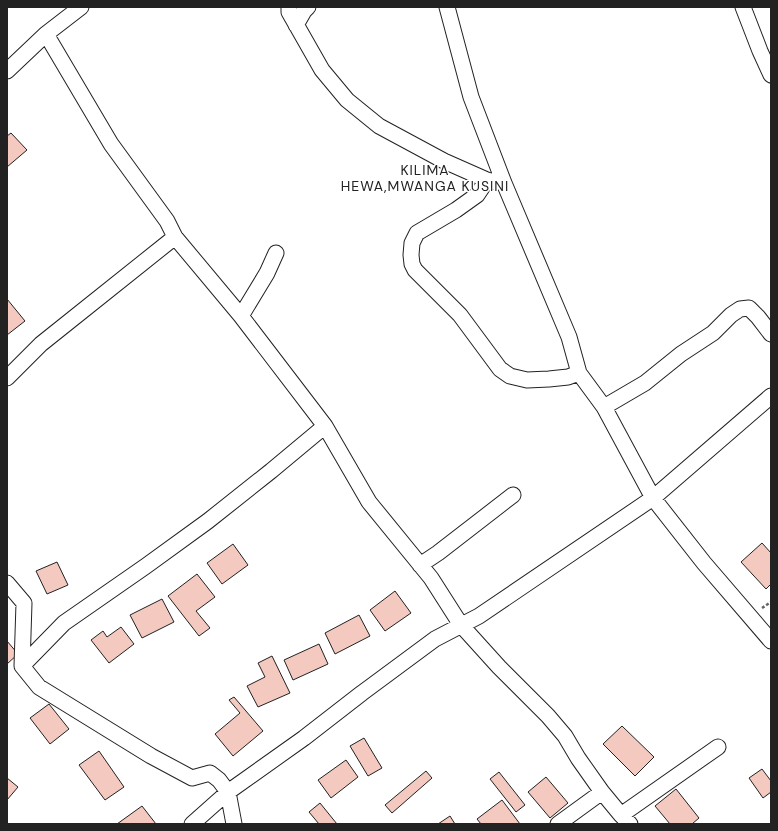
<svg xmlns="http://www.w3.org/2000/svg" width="778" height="831" viewBox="0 0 778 831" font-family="'DM Sans',sans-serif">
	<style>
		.building { fill: #f3c9c0; stroke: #222 }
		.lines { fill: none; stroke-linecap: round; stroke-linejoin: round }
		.minor-casing { stroke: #222; stroke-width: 17 }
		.path { stroke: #646464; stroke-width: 2.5; stroke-dasharray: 3 2; stroke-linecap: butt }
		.minor { stroke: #fff; stroke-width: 15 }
		.labels { text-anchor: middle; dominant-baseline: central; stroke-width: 3; stroke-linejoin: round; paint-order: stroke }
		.neighbourhood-label { font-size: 14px; letter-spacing: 1px; fill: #222; stroke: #fff }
	</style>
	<rect width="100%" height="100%" fill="#fff"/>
	<path class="building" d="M11,133L27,150L7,167V136Z
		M7,299L25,321L7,335Z
		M762,543L771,553V584L766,589L741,562Z
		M233,544L248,565L222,584L207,563Z
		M57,562L68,585L47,594L36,571Z
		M197,574L215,597L196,611L210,628L199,636L168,596Z
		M395,591L411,613L385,631L370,610Z
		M162,599L174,622L142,638L130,615Z
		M359,615L370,636L335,654L325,633Z
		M121,627L134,644L109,663L91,640L103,631L107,637Z
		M7,641L18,654L7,664Z
		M319,644L328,664L293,680L284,660Z
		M272,656L290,693L258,707L247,686L265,677L258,663Z
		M234,697L263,731L233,756L215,734L240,713L229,700Z
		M49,704L69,729L50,744L30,718Z
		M622,726L654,757L635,776L603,744Z
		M364,738L382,768L368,776L350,746Z
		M99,751L124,787L105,800L79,765Z
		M346,760L358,777L331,798L318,780Z
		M762,769L771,781V792L763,798L749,778Z
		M426,771L432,778L392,813L385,805Z
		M499,772L525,805L516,812L490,779Z
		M546,777L568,803L550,818L528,792Z
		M7,778L18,787L7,800Z
		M676,789L699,818L692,824H670L655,806Z
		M502,800L520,824H481L477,819Z
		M320,803L337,824H319L309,812Z
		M142,806L156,824H117Z
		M450,816L455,824H438Z"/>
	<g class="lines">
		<defs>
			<path id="minor" d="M289,7V12L322,70L347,100L379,126L444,161L487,180L497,182
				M447,7L471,97L504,183L569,337L579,373L604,407L653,498L704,563L771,641
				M743,7L760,51L771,75
				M296,25L304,11L308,7
				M46,34L111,144L167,221L175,237L241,316L325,426L369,502L431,578L461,625L499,667L548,716L565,736L578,758L602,792L621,815L630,824
				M7,71L46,34L81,7
				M487,180L477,195L456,210L417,233L412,243L411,255L412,264L415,270L460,315L500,369L510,376L527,380L549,379L568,377L579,373
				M241,316L267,273L276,253
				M7,378L41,344L175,237
				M604,407L645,383L681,354L713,333L731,315L740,309L749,308L758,317L771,334
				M420,565L438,553L513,495
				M7,583L24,603L22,666L64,623L146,566L208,521L271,471L325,426
				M22,666L39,687L151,756L192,778L210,773L219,780L228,792L234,824
				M621,815L718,747
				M192,824L228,792L304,738L362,693L435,639L479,616L653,498L771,396
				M558,824L602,792"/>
		</defs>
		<use href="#minor" class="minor-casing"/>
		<path class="path" d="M762,608L771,602"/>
		<use href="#minor" class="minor"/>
	</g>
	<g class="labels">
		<g class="neighbourhood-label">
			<text x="425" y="170">KILIMA<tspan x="425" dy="16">HEWA,MWANGA KUSINI</tspan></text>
		</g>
	</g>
	<rect width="778" height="831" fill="none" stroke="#222222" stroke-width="16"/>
</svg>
